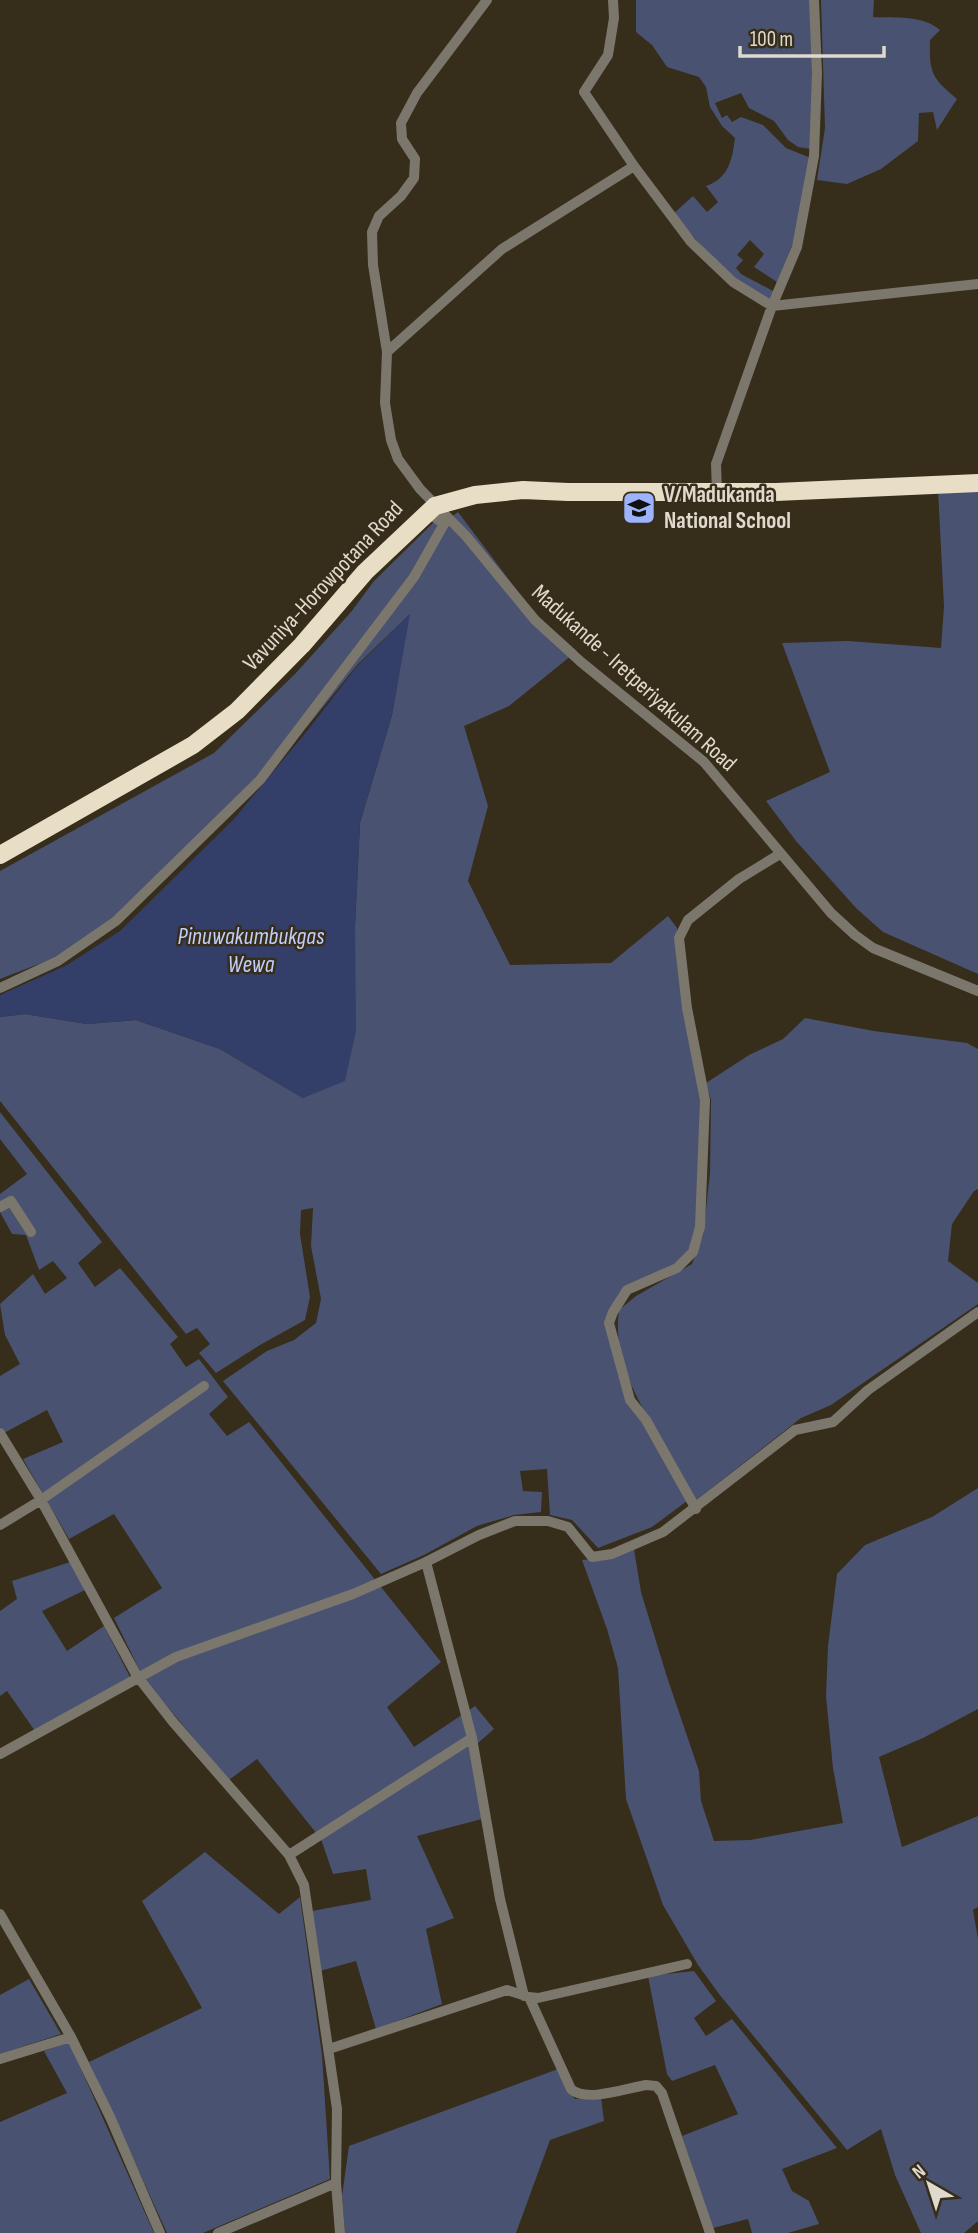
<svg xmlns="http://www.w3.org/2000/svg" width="978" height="2233" viewBox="0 0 978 2233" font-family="'Sofia Sans Condensed',sans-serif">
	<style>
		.green { fill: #495270 }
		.water { fill: #343f69 }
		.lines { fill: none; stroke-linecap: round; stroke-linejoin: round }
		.street { stroke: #7b776d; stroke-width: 10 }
		.highway { stroke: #e8ddc5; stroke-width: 18 }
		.labels { text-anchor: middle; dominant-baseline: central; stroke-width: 5; stroke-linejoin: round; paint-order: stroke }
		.poi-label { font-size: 23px; font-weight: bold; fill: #e0dace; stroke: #362d1a; text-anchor: start }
		.street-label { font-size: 23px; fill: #e0dace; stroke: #362d1a }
		.water-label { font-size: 24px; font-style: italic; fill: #c1cefa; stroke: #362d1a }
	</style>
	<rect width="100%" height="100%" fill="#362d1a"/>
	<path class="green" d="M636,0H812L813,40L811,149L798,147L788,140L774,121L749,108L741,93L715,103L722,118L727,115L732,122L741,117L763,125L786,148L811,158L794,241L777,282L754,267L764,254L750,240L737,255L743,260L736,268L741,274L775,292L771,304L728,275L673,214L693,196L707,212L718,202L706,186C729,178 732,160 735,138L722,126L710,107L706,87L699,77L667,67L652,45L636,32Z
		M821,0H874L873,17C895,18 923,15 940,30L930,40C929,73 932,78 957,99L937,130L933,112L919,113L918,141L881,169L847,184L817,180L825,128Z
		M978,488V974L883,932L856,908L796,841L766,801L830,772L782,643L848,641L941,648L944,606L938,490Z
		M458,512L534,613L577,651L509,706L464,726L488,806L468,881L510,965L611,963L668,916L677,928L678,972L703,1100L696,1229L690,1249L678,1263L636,1282L619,1293L606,1323L642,1421L687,1501L652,1527L598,1548L572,1520L550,1515L547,1469L520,1471L523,1491L542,1492L541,1512L514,1515L477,1526L424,1555L381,1574L223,1381L267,1351L294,1340L316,1323L321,1299L311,1246L313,1208L301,1210L300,1234L310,1297L305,1320L260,1345L216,1373L199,1353L210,1344L197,1328L186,1334L0,1101V1017L25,1014L87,1024L136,1020L220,1049L303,1098L355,925L360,823L392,715L409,615L358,664L306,728L309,719L399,600L446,521Z
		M435,521L441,525L412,575L258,777L114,917L57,957L0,979V871L214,753L295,674L351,612L374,581Z
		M805,1018L874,1031L967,1043L978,1049V1189L974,1191L952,1224L948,1261L978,1283V1304L831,1405L801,1418L695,1501C669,1438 609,1383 619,1310L636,1296L692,1264L703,1236L710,1173L711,1100L706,1083L749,1055L783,1039Z
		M0,1112L102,1242L78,1263L95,1287L120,1268L178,1337L170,1344L186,1367L199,1359L228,1397L209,1414L227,1436L249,1422L441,1662L387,1707L414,1747L475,1706L494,1729L470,1750L482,1819L417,1836L454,1918L426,1929L442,2004L376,2029L356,1961L320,1971L312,1911L371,1900L366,1869L333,1874L321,1839L257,1759L229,1780L144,1679L114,1618L162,1588L114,1514L69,1539L23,1459L63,1442L47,1410L4,1433L0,1427V1376L20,1364L5,1335L0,1304L33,1274L45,1294L67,1278L53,1261L39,1270L26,1235L12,1234L0,1212V1194L27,1174L0,1139Z
		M978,1488V1709L923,1738L879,1757L902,1847L978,1816V1907L973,1910L978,1939V2221L964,2233H921L895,2175L881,2129L847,2150L719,1994L698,1965L663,1905L626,1799L618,1668L607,1629L582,1560L605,1558L634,1549L641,1592L667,1677L699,1771L701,1801L714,1841L750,1840L843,1823L833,1768L826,1696L828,1646L837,1574L865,1545L932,1517Z
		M70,1562L85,1590L42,1611L67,1651L104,1626L130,1677L35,1731L7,1691L0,1696V1611L17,1599L12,1581Z
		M205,1852L279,1914L300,1897L322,2055L330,2179L203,2233H167L89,2062L202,2008L142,1901Z
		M694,1971L716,2001L694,2018L706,2036L732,2019L837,2148L782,2169L792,2191L809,2201L819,2224L788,2233H752L748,2219L713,2228L682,2136L738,2114L715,2065L672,2081L667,2074L648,1976Z
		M29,1979L61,2034L0,2054V1995Z
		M69,2042L154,2233H0V2122L67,2093L44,2051Z
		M558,2069L568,2091L575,2099L601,2097L604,2121L550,2140L516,2233H345L342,2196L349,2146Z"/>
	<path class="water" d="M410,614L392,715L360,823L355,925L356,1031L345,1081L303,1098L220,1049L136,1020L87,1024L25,1014L0,1017V995L67,965L120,931L233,820L308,730L358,665Z"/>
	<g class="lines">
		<path class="street" d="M487,0L417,93L401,123L402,139L415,159L414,178L401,196L379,216L372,232L373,265L387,352L385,403L391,440L398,459L420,489L466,536L535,620L581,662L704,762L831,913L855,935L873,948L978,991
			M613,0L614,18L608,55L584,92L634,166L691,242L733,282L772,306L978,284
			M387,352L502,249L634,166
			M717,492L716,464L772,306L797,247L814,156L817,73L814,0
			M0,988L58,961L116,921L260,780L414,577L444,524L427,512
			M0,1207L11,1201L31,1232
			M0,1433L41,1500L137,1676L173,1722L289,1855L304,1885L337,2109L336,2183L340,2233
			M696,1509L646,1420L630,1400L609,1323L613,1312L627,1290L677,1268L693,1252L700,1227L705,1100L687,1008L679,938L688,920L739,879L780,854
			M0,1525L41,1500L204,1386
			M426,1562L472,1738L500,1899L524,1996
			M0,1754L176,1657L353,1594L426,1562L479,1535L515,1521H548L568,1527L592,1557L612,1554L663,1532L795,1430L833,1422L868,1390L978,1312
			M289,1855L472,1738
			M0,1914L71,2037L111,2119L160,2233
			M529,1997L538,1998L687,1964
			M329,2049L507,1990L529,1997L571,2089C586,2103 627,2088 646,2085L656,2086L662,2093L710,2233
			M0,2059L71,2037
			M218,2233L336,2183"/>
		<path class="highway" d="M0,855L193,745L237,711L302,645L365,572L435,506L475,495L523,490L568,492H776L978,483"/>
	</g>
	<defs>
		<symbol id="school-square" viewBox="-11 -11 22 22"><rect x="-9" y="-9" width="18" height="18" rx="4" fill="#9eb3fd" stroke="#362d1a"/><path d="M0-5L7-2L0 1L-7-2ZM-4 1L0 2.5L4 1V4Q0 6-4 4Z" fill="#111"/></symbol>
	</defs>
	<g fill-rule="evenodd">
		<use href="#school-square" x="620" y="489" width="38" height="38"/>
	</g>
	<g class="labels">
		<g class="poi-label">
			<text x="664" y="495">V/Madukanda<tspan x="664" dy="26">National School</tspan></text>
		</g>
		<g class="street-label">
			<text transform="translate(323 586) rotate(-47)">Vavuniya-Horowpotana Road</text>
			<text transform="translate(634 678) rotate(42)">Madukande - Iretperiyakulam Road</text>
		</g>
		<g class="water-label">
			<text x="251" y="936">Pinuwakumbukgas<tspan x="251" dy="28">Wewa</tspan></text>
		</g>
	</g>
	<g transform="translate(929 2184) rotate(321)" stroke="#362d1a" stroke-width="5" paint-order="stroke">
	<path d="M0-5L12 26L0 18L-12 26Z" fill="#e0dace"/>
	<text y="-10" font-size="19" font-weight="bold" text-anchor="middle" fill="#e0dace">N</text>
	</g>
	<path d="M740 46v10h144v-10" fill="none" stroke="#e0dace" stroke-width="3.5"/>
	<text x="750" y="46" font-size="21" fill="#e0dace" stroke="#362d1a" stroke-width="5" paint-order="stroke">100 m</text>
</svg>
